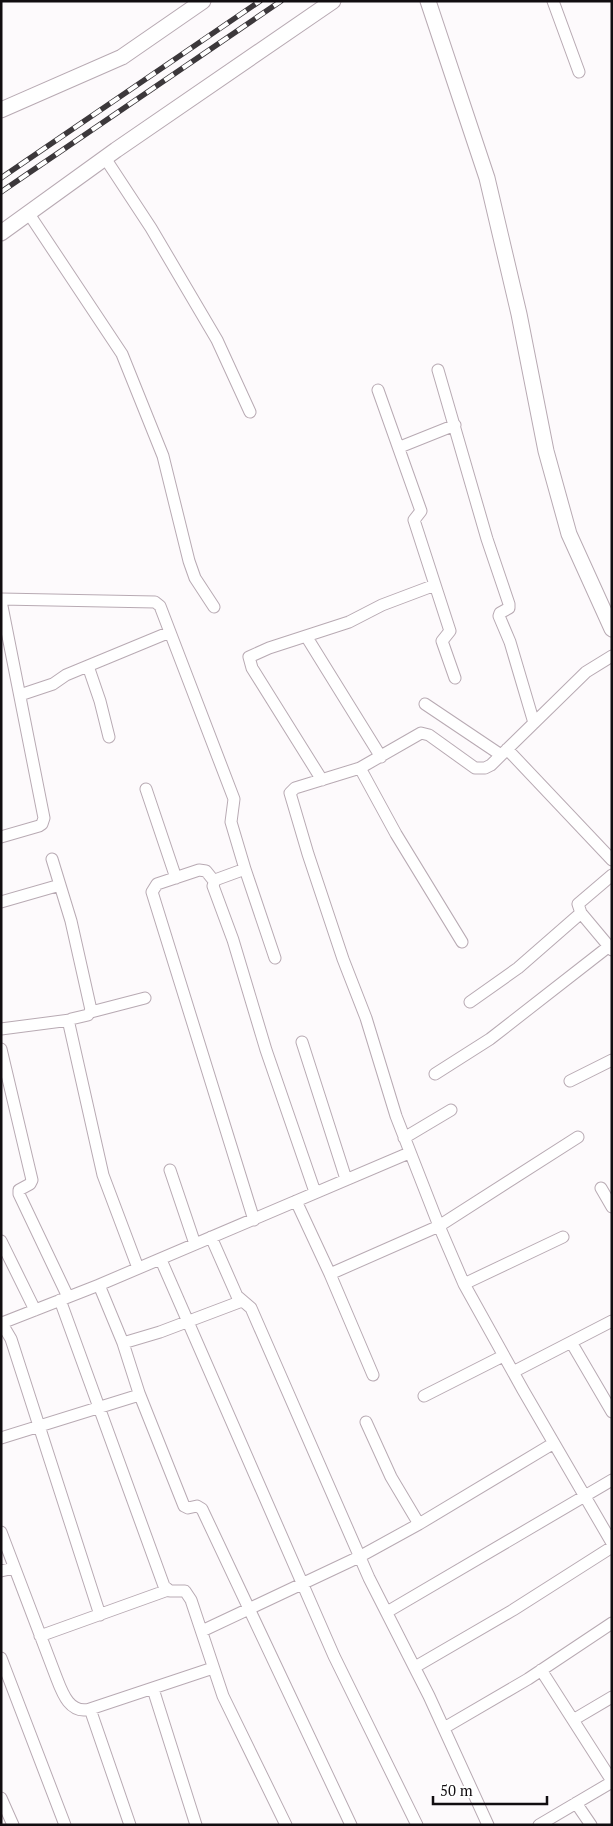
<svg xmlns="http://www.w3.org/2000/svg" width="613" height="1826" viewBox="0 0 613 1826" font-family="'PT Serif',serif">
	<style>
		.lines { fill: none; stroke-linecap: round; stroke-linejoin: round }
		.minor-casing { stroke: #b8aab3; stroke-width: 13 }
		.tertiary-casing { stroke: #b8aab3; stroke-width: 17 }
		.minor { stroke: #fff; stroke-width: 11 }
		.tertiary { stroke: #fff; stroke-width: 15 }
		.rail-casing { stroke: #3c383b; stroke-width: 5.5 }
		.rail { stroke: #fff; stroke-width: 4; stroke-dasharray: 11; stroke-linecap: butt }
	</style>
	<rect width="100%" height="100%" fill="#fdfafc"/>
	<g class="lines">
		<defs>
			<path id="minor" d="M553,1L579,72
				M105,158L151,228L217,340L250,412
				M29,214L122,354L163,456L189,561L195,578L214,607
				M438,370L487,539L509,604V608L500,613L499,616L510,642L534,723
				M378,390L421,511L414,520L450,631L442,641L455,678
				M400,447L455,425
				M1,599L155,602L160,606L234,799L231,822L245,869L215,880L213,886L233,940L266,1050L315,1192
				M1,601L44,818L42,824L39,826L1,837
				M306,636L381,757
				M612,656L586,672L491,765L485,768H475L429,735L421,733L360,768L295,788L290,793L308,854L343,959L366,1018L396,1116L439,1226L464,1284L523,1390L612,1543
				M88,666L100,701L109,737
				M20,695L53,684L66,675L170,632
				M425,704L501,755
				M507,749L612,860
				M360,768L396,834L462,942
				M322,780L252,668L249,657L269,648L349,622L382,605L435,585
				M146,789L176,878
				M52,859L71,921L91,1010L88,1015L71,1019L69,1024L103,1175L138,1268
				M245,869L275,958
				M612,875L578,904L581,913L612,950
				M214,881L206,871L199,870L157,884L152,892L254,1220
				M1,902L60,885
				M470,1002L518,968L581,913
				M91,1012L145,998
				M1,1029L70,1020
				M302,1042L346,1179
				M1,1049L32,1180L30,1184L19,1190V1194L68,1297
				M435,1074L490,1039L608,947
				M570,1081L612,1060
				M404,1138L451,1110
				M170,1170L195,1244
				M601,1188L612,1207
				M296,1201L330,1274L373,1375
				M211,1237L237,1296L251,1308L369,1578L429,1696L488,1825
				M1,1241L35,1310
				M161,1260L334,1656L417,1825
				M330,1274L439,1226L578,1137
				M464,1284L563,1237
				M60,1300L164,1586L170,1591H185L191,1600L223,1696L286,1825
				M1,1322L11,1339L100,1615
				M2,1323L99,1285
				M571,1342L612,1412
				M123,1343L160,1332L242,1301
				M513,1372L612,1321
				M139,1393L184,1506L188,1508L197,1506L202,1509L351,1825
				M424,1396L503,1356
				M366,1422L391,1477L419,1524
				M1,1438L136,1396L139,1393L123,1343L99,1285L409,1153
				M1,1532L55,1674C61,1689 68,1715 90,1709L213,1668
				M1,1571L14,1568
				M387,1612L612,1480
				M202,1631L359,1557L419,1524L554,1443
				M40,1636L168,1590
				M1,1658L65,1825
				M415,1667L513,1610L612,1547
				M541,1670L612,1781
				M153,1689L196,1825
				M90,1709L130,1825
				M573,1720L612,1697
				M444,1728L528,1679L612,1623
				M1,1798L13,1825
				M576,1803L591,1825
				M539,1825L612,1782"/>
			<path id="tertiary" d="M428,1L487,178L519,314L546,451L569,534L612,629
				M1,110L122,57L203,1
				M1,233L116,150L333,1"/>
		</defs>
		<use href="#minor" class="minor-casing"/>
		<use href="#tertiary" class="tertiary-casing"/>
		<use href="#minor" class="minor"/>
		<use href="#tertiary" class="tertiary"/>
		<defs>
			<path id="rail" d="M1,178L260,1
				M1,192L281,1"/>
		</defs>
		<use href="#rail" class="rail-casing"/>
		<use href="#rail" class="rail"/>
	</g>
	<rect width="613" height="1826" fill="none" stroke="#110d10" stroke-width="5"/>
	<path d="M433 1796v8h114v-8" fill="none" stroke="#110d10" stroke-width="2.5"/>
	<text x="440" y="1796" font-size="15" fill="#110d10" stroke="#ffffff" stroke-width="4" paint-order="stroke">50 m</text>
</svg>
